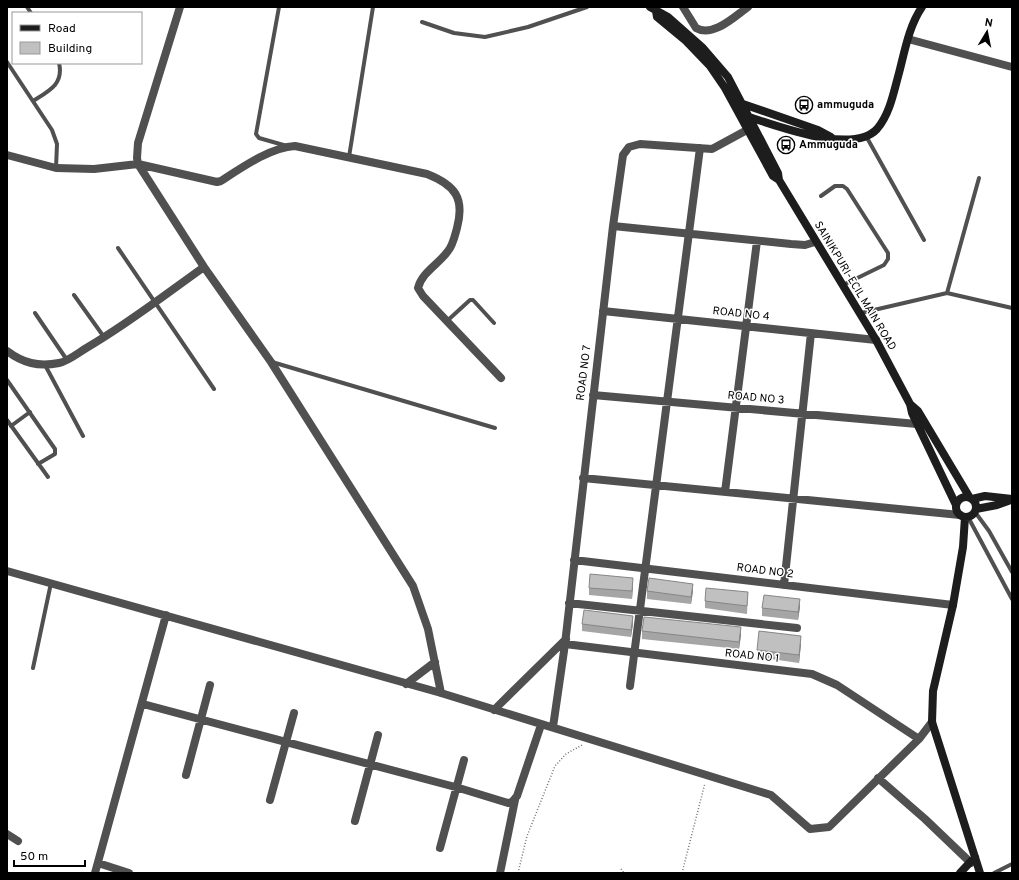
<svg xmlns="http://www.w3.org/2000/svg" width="1019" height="880" viewBox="0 0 1019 880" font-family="Overpass,sans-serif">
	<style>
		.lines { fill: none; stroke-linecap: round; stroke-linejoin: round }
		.path { stroke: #727272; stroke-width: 1.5; stroke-dasharray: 1 2; stroke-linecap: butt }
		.lane { stroke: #505050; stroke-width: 4 }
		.street { stroke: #505050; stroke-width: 8 }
		.secondary { stroke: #1d1d1d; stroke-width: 8 }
		.wall { fill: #a5a5a5 }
		.shaded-wall { fill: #868686 }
		.building { fill: #c0c0c0; stroke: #868686 }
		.labels { text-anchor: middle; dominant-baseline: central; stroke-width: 3; stroke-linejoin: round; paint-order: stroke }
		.poi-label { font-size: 11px; font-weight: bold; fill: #000; stroke: #fff; text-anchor: start }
		.street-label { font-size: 11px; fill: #000; stroke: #fff }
	</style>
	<rect width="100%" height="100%" fill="#fff"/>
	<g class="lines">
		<path class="path" d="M621,869L624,873
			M518,873L527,836L555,766L566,754L582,745
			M682,873L705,783"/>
		<path class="lane" d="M27,7L31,13
			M279,7L256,134L259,138L287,146
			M422,22L454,33L485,37L528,27L587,7
			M7,62L52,130L57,144L56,168
			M33,101C49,91 64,84 59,63
			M866,136L924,240
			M349,157L373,7
			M821,196L835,186H843L847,189L888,253V259L884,265L843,285
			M118,248L214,389
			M947,293L979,178
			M74,295L104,337
			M35,313L67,360
			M861,313L947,293L1012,308
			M447,321L470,300H473L494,323
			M272,362L495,428
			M45,365L83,436
			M7,380L55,449V454L38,464
			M7,420L48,477
			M11,426L30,412
			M975,512L989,531L1012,572
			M968,517L1012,599
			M33,668L51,583
			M994,873L1012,864"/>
		<path class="street" d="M180,7L138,143L137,158L138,164L204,267L271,362L413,586L428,629L441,693
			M683,7L696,28C713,38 735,16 748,7
			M908,39L1012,67
			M7,155L56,168L94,169L138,164L217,182L221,181C241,168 271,147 295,146L427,174C455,185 465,198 457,228C455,235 453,245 448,251C439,264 422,272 418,288L423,296L501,378
			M613,226L791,244L805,245L815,242
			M603,311L876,340
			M7,351C23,363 38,367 59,363C69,361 79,352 88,347C129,323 166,294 204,267
			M593,395L917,424
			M583,478L960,515
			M725,492L757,241
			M574,560L953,605
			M7,571L441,693L771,795L810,829L829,827L919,739L932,722
			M784,585L811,333
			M569,603L797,628
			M565,644L812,674L837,685L919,739
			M406,684L435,662
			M630,686L700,148
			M143,704L459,788L508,803L512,802L517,796L541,725
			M494,710L566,639
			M553,727L565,644L613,226L623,155L629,147L640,144L712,149L747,130
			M186,775L210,685
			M878,778L925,819L971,863
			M270,800L294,713
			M355,821L378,735
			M7,834L18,841
			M440,848L464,760
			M98,863L129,873
			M95,873L166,615
			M500,873L515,800"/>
		<path class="secondary" d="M650,7L668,17L703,48L728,77L778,173L779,180L876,340L910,404L912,413L956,505
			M656,11L657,17L686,41L710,66L725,88L773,176L779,180
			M740,104H743L818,130L831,137
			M742,119L749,117C778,126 853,155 877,129C890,114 894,91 899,73C905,50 909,26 922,7
			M910,404L918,411L970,498
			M956 507a10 10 0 1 1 20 0a10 10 0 1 1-20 0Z
			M972,499L985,496L1012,499
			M976,509L997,505L1011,500
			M965,517L963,547L953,605L933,691L932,722L980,873
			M960,873L975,857"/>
	</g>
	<path class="wall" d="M633,586L632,599L589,595V588Z
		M647,591H693L691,604L647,599Z
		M748,592L747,614L705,608V601Z
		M800,607L798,620L762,616V608Z
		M582,624H633L631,637L582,631Z
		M642,631L741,635L739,649L642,639Z
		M801,644L799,663L757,657V650Z"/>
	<path class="shaded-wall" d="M633,578V586L632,599V591Z
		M693,584V591L691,604V597Z
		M800,599V607L798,620V612Z
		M633,616V624L631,637V630Z
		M741,627V635L739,649V642Z
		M801,636V644L799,663V655Z"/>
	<path class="building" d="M590,574L633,578L632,591L589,588Z
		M649,578L693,584L691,597L647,591Z
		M706,588L748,592L747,606L705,601Z
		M764,595L800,599L798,612L762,608Z
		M584,610L633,616L631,630L582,624Z
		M644,617L741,627L739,642L642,631Z
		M759,631L801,636L799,655L757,650Z"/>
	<defs>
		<symbol id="bus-ring" viewBox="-11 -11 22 22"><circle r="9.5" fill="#fff" stroke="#000" stroke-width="1.5"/><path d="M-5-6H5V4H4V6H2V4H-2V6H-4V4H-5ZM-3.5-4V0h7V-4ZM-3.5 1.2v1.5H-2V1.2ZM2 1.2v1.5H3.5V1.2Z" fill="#000"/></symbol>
	</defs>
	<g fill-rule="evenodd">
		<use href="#bus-ring" x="794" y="95" width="20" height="20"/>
		<use href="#bus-ring" x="776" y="135" width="20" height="20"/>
	</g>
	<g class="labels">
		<g class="poi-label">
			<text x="817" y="105">ammuguda</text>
			<text x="799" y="145">Ammuguda</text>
		</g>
		<g class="street-label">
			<text transform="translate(855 286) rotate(59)">SAINIKPURI-ECIL MAIN ROAD</text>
			<text transform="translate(741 314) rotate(6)">ROAD NO 4</text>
			<text transform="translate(584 373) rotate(-83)">ROAD NO 7</text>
			<text transform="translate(756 398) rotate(5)">ROAD NO 3</text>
			<text transform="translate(765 571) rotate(7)">ROAD NO 2</text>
			<text transform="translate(752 656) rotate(6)">ROAD NO 1</text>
		</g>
	</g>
	<rect width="1019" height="880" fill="none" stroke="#000000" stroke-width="16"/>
	<rect x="12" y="12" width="130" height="52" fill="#ffffff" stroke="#999999"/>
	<rect x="20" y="25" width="20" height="6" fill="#1d1d1d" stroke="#999999"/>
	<text x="48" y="32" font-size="12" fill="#000000">Road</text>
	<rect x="20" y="42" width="20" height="12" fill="#c0c0c0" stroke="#999999"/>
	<text x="48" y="52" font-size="12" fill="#000000">Building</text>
	<g transform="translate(987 32) rotate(10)" stroke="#ffffff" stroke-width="3" paint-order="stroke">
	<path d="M0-3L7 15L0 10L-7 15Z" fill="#000000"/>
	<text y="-6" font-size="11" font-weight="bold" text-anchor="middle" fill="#000000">N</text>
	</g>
	<path d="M14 860v6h71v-6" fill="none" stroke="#000000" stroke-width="2"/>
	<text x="20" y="860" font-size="12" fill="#000000" stroke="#ffffff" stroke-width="3" paint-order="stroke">50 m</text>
</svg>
